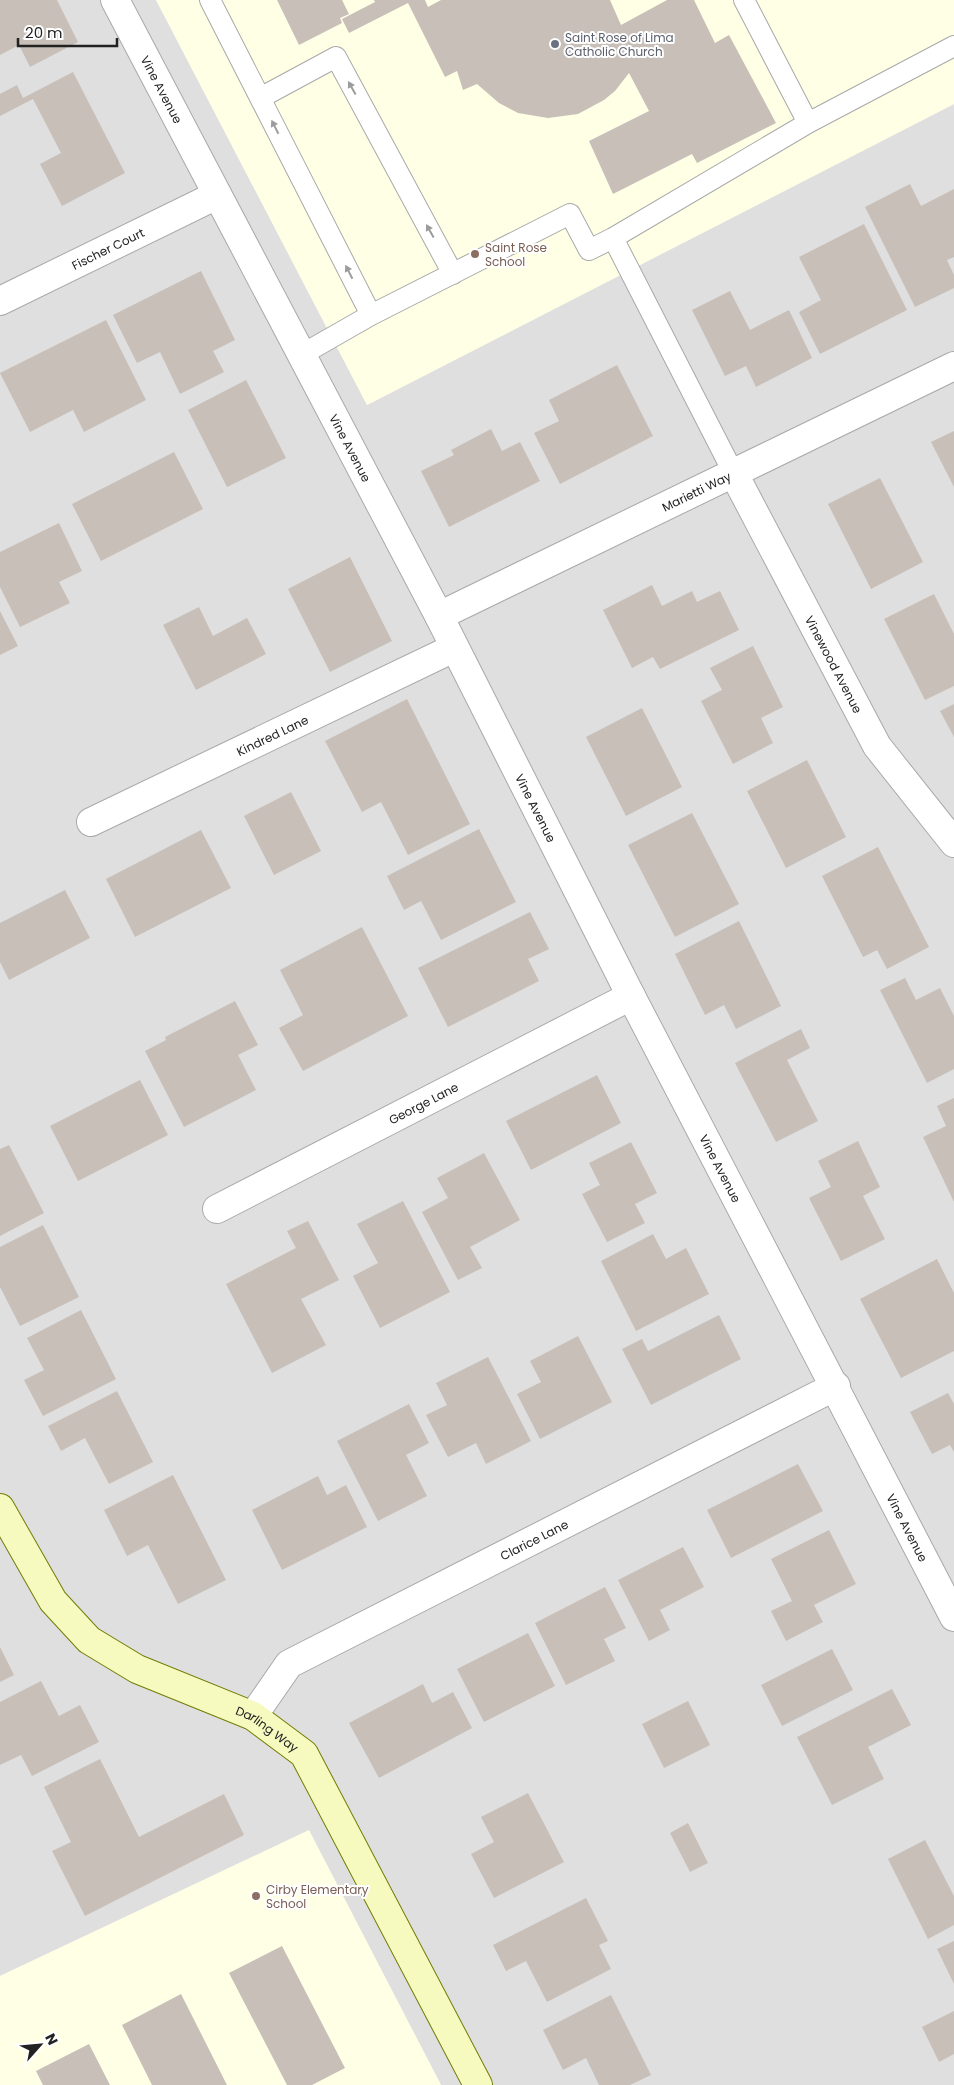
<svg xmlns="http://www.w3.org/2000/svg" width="954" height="2085" viewBox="0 0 954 2085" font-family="Poppins,sans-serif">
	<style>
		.residential { fill: #e0dfdf }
		.education { fill: #ffffe5 }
		.building { fill: #c7bfb8 }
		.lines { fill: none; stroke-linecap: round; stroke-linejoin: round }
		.lane-casing { stroke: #a9a9a9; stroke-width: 22 }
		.street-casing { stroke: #a9a9a9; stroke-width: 30 }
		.secondary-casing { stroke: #707d05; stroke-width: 30 }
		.lane { stroke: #fff; stroke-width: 20 }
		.street { stroke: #fff; stroke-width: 28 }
		.secondary { stroke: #f7fabf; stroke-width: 28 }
		.oneway { fill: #9c9c9c }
		.worship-dot { fill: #6b7280; stroke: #fff; stroke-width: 2 }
		.education-dot { fill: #8d6e63; stroke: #fff; stroke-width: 2 }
		.labels { text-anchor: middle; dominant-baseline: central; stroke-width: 4; stroke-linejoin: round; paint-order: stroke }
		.worship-label { font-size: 12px; fill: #5b616d; stroke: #fff; text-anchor: start }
		.street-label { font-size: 12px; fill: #222; stroke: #fff }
		.education-label { font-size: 12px; fill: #785e54; stroke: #fff; text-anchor: start }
	</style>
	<rect width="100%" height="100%" fill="#f2efe9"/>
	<path class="residential" d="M0,0H156L367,405L954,104V2085H441L309,1831L0,1976Z"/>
	<path class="education" d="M156,0H954V104L367,405Z
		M309,1830L441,2085H0V1976Z"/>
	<path class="building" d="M0,0H57L78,42L30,67L19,45L0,55Z
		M277,0H342L349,14L340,18L342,23L299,45Z
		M374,0H425L428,7L441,0H610L621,25L667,0H694L715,43L729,35L776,123L697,163L692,154L613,194L589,141L649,111L629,73L615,91L604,100L578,114L548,118L518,113L499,103L477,84L463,90L457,71L445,77L408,3L349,33L342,19L375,2Z
		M73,72L125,173L62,206L40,164L61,153L33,99L0,116V94L17,85L23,98Z
		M910,184L921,206L954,189V257L947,260L954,275V288L915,307L865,207Z
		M864,224L907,310L820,354L799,312L821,300L799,257Z
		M201,271L235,340L213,351L224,372L180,394L160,352L137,363L113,315Z
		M730,291L750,330L789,310L812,358L756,387L746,366L725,376L692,310Z
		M106,320L146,400L84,432L73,410L30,432L0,373Z
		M617,365L653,436L560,484L534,433L559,421L549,400Z
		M246,380L286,458L227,487L188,410Z
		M491,429L502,451L520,442L540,481L449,527L421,471L454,455L451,450Z
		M954,431V487L931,442Z
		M174,452L203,509L101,561L72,504Z
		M880,478L923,562L871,589L828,504Z
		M59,523L82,571L59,582L70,603L20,627L0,587V552Z
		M350,557L392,641L330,672L288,589Z
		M652,585L662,606L692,591L697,602L720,591L739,630L660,669L653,657L632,668L603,610Z
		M934,594L954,634V686L925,700L884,619Z
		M199,607L213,636L247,618L266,654L196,690L163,625Z
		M0,611L18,646L0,655Z
		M753,646L783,707L761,718L773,743L733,764L701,701L722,690L710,668Z
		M407,699L470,824L408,855L381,802L362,812L325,741Z
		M954,704V737L940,711Z
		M642,708L682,787L626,816L586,737Z
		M807,760L846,837L786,868L747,791Z
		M291,792L321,851L274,875L244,816Z
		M692,813L739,904L675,937L628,845Z
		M479,829L516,902L441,940L421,901L404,910L387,876Z
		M201,830L231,888L135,937L106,879Z
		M878,847L929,947L887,969L877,950L863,957L822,876Z
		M65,890L90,938L9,980L0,962V923Z
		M530,912L549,949L528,959L539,981L448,1027L418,968Z
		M739,921L781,1006L736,1029L724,1005L705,1015L675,954Z
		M362,927L408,1016L303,1071L279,1028L303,1015L280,970Z
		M905,978L916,1000L940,988L954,1016V1069L927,1083L880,990Z
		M235,1001L258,1045L238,1055L256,1090L184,1127L145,1051L166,1040L165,1037Z
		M801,1029L810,1048L787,1060L818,1121L776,1142L735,1063Z
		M597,1075L621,1123L531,1170L506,1121Z
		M140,1080L168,1135L78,1181L50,1126Z
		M954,1098V1202L923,1137L946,1126L937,1106Z
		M858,1141L880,1187L863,1196L885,1239L841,1261L809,1198L831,1187L818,1161Z
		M631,1142L657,1193L635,1204L645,1223L607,1242L582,1194L600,1185L589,1163Z
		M9,1145L44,1213L0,1236V1149Z
		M484,1153L520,1220L470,1247L482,1268L458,1280L422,1212L448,1198L437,1178Z
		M403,1201L450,1292L380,1328L353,1276L378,1263L357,1224Z
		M308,1221L339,1280L301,1299L326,1345L272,1373L226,1284L296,1248L287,1231Z
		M43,1225L79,1297L20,1326L0,1287V1247Z
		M653,1234L666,1259L686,1248L709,1294L636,1331L601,1261Z
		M937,1259L954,1293V1351L901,1378L860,1299Z
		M81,1310L116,1379L43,1416L24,1380L44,1370L27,1338Z
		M719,1315L741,1359L651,1405L622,1349L642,1339L648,1351Z
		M578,1336L612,1402L540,1439L517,1394L541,1382L530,1361Z
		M488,1357L531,1441L486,1464L476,1443L448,1457L426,1415L447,1405L436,1383Z
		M117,1391L153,1462L109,1484L85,1438L61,1451L48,1426Z
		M948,1393L954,1404V1452L950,1445L932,1454L910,1412Z
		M409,1404L429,1443L406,1455L427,1496L378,1521L337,1441Z
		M798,1464L823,1511L731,1558L707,1510Z
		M173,1475L226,1580L178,1604L148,1545L127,1556L104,1510Z
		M318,1476L327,1495L346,1485L367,1527L282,1570L252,1510Z
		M829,1530L856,1584L814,1605L823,1622L786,1641L771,1611L792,1601L771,1559Z
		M683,1547L704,1587L660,1610L670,1630L649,1641L618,1580Z
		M605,1587L626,1628L604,1639L615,1661L566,1685L535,1623Z
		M528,1633L555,1686L484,1722L457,1669Z
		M0,1647L14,1675L0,1682Z
		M832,1649L853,1690L782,1726L761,1685Z
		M41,1681L59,1716L80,1705L99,1742L32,1776L21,1755L0,1765V1702Z
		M423,1684L432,1703L453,1692L472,1728L379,1778L349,1723Z
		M892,1689L911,1725L868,1747L884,1779L832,1805L797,1737Z
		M688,1701L710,1745L664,1768L642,1724Z
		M100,1759L139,1837L224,1794L244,1835L85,1916L52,1851L71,1842L44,1787Z
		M528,1793L564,1862L494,1898L471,1854L494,1842L481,1817Z
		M688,1823L708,1863L690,1872L670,1833Z
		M925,1840L954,1896V1925L928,1939L888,1859Z
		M586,1898L608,1941L599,1945L611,1969L547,2002L526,1961L506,1971L493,1945Z
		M954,1941V1984L937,1949Z
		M282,1946L345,2068L312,2085H287L229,1973Z
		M181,1994L227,2085H152L122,2025Z
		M611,1995L651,2075L630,2085H599L586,2058L563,2070L543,2030Z
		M954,2011V2054L939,2062L922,2027Z
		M89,2044L110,2085H43L36,2071Z"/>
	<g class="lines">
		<defs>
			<path id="lane" d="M210,0L371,315
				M744,0L808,123
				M260,98L336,57L453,274
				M613,238L734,474
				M301,355L371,315L570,214L589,250L613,238L808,123L954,46"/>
			<g id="street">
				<path id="s1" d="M115,0L439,616L631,996L954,1617"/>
				<path id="s2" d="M0,301L217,195"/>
				<path id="s3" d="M734,474L877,746L954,843"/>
				<path id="s4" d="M439,616L954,366"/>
				<path id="s5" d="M91,822L454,648"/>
				<path id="s6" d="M217,1209L631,996"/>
				<path id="s7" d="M253,1716L289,1664L836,1386"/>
			</g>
			<g id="secondary">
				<path id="s8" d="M0,1508L53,1601L89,1640L137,1669L253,1716L304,1754L478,2085"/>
			</g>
		</defs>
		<use href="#lane" class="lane-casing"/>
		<use href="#street" class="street-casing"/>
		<use href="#secondary" class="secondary-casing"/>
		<use href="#lane" class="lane"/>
		<use href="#street" class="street"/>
		<use href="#secondary" class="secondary"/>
	</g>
	<defs><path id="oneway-solid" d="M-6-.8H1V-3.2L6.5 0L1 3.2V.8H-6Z" transform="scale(1.25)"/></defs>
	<g class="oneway">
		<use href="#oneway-solid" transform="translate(352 88) rotate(-119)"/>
		<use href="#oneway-solid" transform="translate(275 127) rotate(-117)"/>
		<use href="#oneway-solid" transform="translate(430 231) rotate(-119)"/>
		<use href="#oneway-solid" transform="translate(349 272) rotate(-117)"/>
	</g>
	<circle class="worship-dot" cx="555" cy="44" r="5"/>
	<g class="education-dot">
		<circle cx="475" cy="254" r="5"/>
		<circle cx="256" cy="1896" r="5"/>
	</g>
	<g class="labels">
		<g class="worship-label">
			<text x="565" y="37">Saint Rose of Lima<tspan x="565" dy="14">Catholic Church</tspan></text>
		</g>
		<g class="street-label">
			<text stroke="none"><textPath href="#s1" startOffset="101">Vine Avenue</textPath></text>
			<text stroke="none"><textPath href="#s2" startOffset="120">Fischer Court</textPath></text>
			<text stroke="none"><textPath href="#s1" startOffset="506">Vine Avenue</textPath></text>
			<text stroke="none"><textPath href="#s4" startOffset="286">Marietti Way</textPath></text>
			<text stroke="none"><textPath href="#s3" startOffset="215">Vinewood Avenue</textPath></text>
			<text stroke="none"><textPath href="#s5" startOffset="201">Kindred Lane</textPath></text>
			<text stroke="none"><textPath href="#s1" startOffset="911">Vine Avenue</textPath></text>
			<text stroke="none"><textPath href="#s6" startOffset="232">George Lane</textPath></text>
			<text stroke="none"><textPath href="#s1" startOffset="1316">Vine Avenue</textPath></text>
			<text stroke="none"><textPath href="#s1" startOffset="1721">Vine Avenue</textPath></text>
			<text stroke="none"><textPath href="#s7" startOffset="338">Clarice Lane</textPath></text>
			<text stroke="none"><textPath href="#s8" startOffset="360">Darling Way</textPath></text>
		</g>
		<g class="education-label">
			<text x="485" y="247">Saint Rose<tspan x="485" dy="14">School</tspan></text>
			<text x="266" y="1889">Cirby Elementary<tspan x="266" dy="14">School</tspan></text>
		</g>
	</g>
	<g transform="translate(40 2045) rotate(63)" stroke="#ffffff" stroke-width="4" paint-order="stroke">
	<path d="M0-4L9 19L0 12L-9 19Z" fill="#222222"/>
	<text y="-8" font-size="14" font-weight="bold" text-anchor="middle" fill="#222222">N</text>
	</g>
	<path d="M18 38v8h99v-8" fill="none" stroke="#222222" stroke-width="2.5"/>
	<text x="25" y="38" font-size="15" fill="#222222" stroke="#ffffff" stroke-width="4" paint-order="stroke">20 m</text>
</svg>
